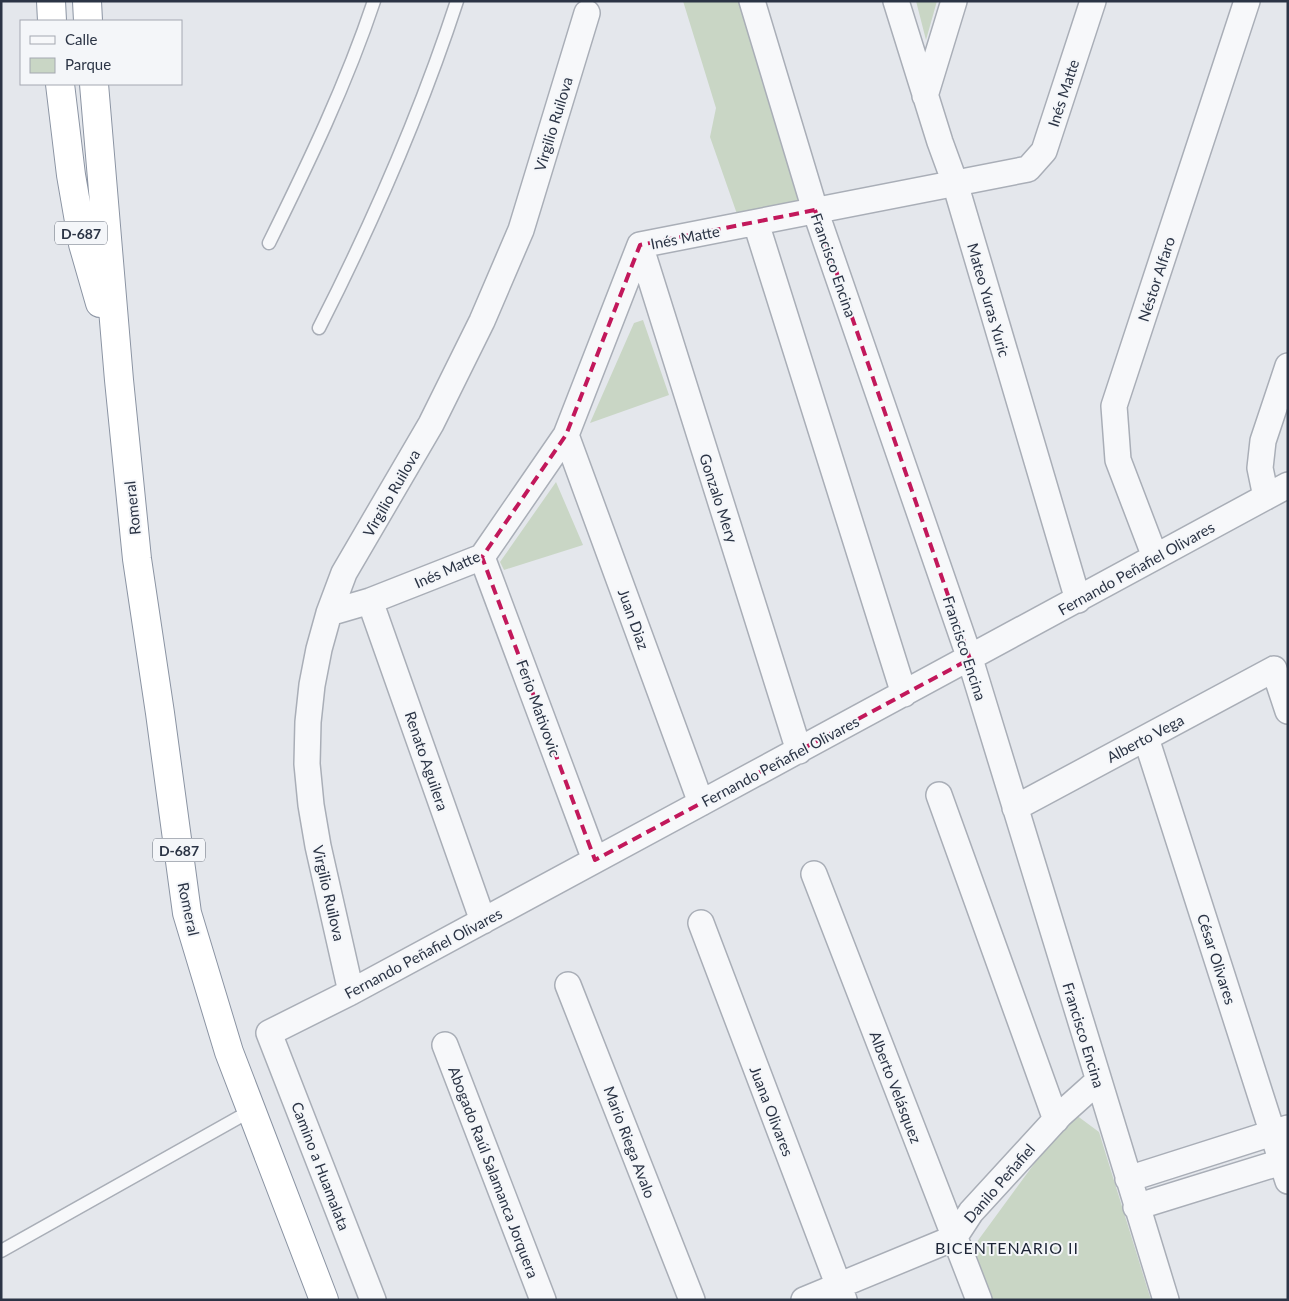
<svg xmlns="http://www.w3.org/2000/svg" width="1289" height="1301" viewBox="0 0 1289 1301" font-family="Lato,sans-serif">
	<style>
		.green { fill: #c9d6c5 }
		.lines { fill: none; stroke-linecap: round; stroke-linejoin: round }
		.service-casing { stroke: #a9aeb7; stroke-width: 15 }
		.minor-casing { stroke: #a9aeb7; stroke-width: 28 }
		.trunk-casing { stroke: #8b94a3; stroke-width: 30 }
		.service { stroke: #f7f8fa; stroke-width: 12 }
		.minor { stroke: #f7f8fa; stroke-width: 25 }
		.trunk { stroke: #fff; stroke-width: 28 }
		.marked { fill: none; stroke: #c2185b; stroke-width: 4; stroke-dasharray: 10 6; stroke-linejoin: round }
		.labels { text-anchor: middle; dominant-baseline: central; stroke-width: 4; stroke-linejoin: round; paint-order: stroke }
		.shield { fill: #f4f6f9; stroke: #676e7b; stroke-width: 1 }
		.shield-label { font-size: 14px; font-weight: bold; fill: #2b3445 }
		.street-label { font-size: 15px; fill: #2b3445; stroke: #f4f6f9 }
		.neighbourhood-label { font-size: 16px; letter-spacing: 1px; fill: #1d2536; stroke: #f4f6f9 }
	</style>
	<rect width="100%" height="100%" fill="#e4e7ec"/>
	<path class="green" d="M683,1H740L803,200L737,214L710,137L716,108Z
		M916,1H937L926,40Z
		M643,320L669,395L590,423L634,323Z
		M556,482L583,545L504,570L500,562Z
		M1072,1112L1099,1132L1151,1300H992L971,1250Z"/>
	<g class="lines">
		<defs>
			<path id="service" d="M269,243C308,164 346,85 374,1
				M319,328C373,222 420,114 457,1
				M1,1251L252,1110"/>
			<path id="minor" d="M752,1L815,210L970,659L1166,1300
				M896,1L940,142L955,183L1078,600
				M925,96L954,1
				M756,223L904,694
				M640,245L799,751
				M566,435L701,803
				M1266,497L1260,468L1263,441L1288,366
				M482,557L595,860
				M1155,557L1118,460L1114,406L1247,1
				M370,601L483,921
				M329,613L370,601L482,557L566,435L640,245L1028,169L1044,151L1093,1
				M1146,738L1288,1181
				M939,795L1056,1120
				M1015,808L1274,669L1288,711
				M814,874L979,1300
				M701,923L844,1300
				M568,985L692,1300
				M351,992L318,846L311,805L307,764L308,722L312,685L319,649L329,613L344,573L431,424L482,321L521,230L587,13
				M445,1045L543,1300
				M1128,1179L1288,1128
				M1136,1207L1288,1160
				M373,1300L269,1033L351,992L701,803L1288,485
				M804,1300L954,1238L971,1212L1060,1115L1098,1081"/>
			<path id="trunk" d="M51,1L52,21
				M87,1L88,21
				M60,84L71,175L83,244L100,303
				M94,84L119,380L137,559L160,713L187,913L229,1052L324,1300"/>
		</defs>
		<use href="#service" class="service-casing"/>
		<use href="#minor" class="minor-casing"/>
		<use href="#trunk" class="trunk-casing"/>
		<use href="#service" class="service"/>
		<use href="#minor" class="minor"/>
		<use href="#trunk" class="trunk"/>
	</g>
	<path class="marked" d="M815,210L970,659L595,860L482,557L566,435L640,245Z"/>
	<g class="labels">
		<g class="shield">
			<rect x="55" y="221.5" width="52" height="23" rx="4"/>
			<rect x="153" y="838.5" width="52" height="23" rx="4"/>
		</g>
		<g class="shield-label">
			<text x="81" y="233">D-687</text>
			<text x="179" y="850">D-687</text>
		</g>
		<g class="street-label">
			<text transform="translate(1063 93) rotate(-72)">Inés Matte</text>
			<text transform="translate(553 124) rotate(-73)">Virgilio Ruilova</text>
			<text transform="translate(685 237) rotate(-11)">Inés Matte</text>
			<text transform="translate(834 265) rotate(71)">Francisco Encina</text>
			<text transform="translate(1156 279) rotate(-72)">Néstor Alfaro</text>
			<text transform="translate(989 300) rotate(74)">Mateo Yuras Yuric</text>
			<text transform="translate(391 493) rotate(-60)">Virgilio Ruilova</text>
			<text transform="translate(719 498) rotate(72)">Gonzalo Mery</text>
			<text transform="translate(132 508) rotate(-96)">Romeral</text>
			<text transform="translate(1136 568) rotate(-29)">Fernando Peñafiel Olivares</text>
			<text transform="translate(447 569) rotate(-24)">Inés Matte</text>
			<text transform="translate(634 619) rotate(70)">Juan Diaz</text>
			<text transform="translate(965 648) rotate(72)">Francisco Encina</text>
			<text transform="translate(539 708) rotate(70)">Ferio Mativovic</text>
			<text transform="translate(1145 738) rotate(-28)">Alberto Vega</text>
			<text transform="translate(427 761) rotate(71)">Renato Aguilera</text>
			<text transform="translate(780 761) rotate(-28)">Fernando Peñafiel Olivares</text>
			<text transform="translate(329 893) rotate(77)">Virgilio Ruilova</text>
			<text transform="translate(189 909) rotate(78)">Romeral</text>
			<text transform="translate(423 953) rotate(-28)">Fernando Peñafiel Olivares</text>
			<text transform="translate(1217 959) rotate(72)">César Olivares</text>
			<text transform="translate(1084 1035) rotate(73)">Francisco Encina</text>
			<text transform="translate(896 1087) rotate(69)">Alberto Velásquez</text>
			<text transform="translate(772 1111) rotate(69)">Juana Olivares</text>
			<text transform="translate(630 1142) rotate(69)">Mario Riega Avalo</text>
			<text transform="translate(321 1166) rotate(69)">Camino a Huamalata</text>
			<text transform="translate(494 1172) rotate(69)">Abogado Raúl Salamanca Jorquera</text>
			<text transform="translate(999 1183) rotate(-49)">Danilo Peñafiel</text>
		</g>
		<g class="neighbourhood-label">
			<text x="1007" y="1247">BICENTENARIO II</text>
		</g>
	</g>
	<rect width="1289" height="1301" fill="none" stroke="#2b3445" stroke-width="5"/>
	<rect x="20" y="20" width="162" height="65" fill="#f4f6f9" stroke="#a4a8b1"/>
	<rect x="30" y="36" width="25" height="8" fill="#f7f8fa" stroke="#a4a8b1"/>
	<text x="65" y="45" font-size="15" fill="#2b3445">Calle</text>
	<rect x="30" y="58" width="25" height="15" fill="#c9d6c5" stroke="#a4a8b1"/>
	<text x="65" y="70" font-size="15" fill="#2b3445">Parque</text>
</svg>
